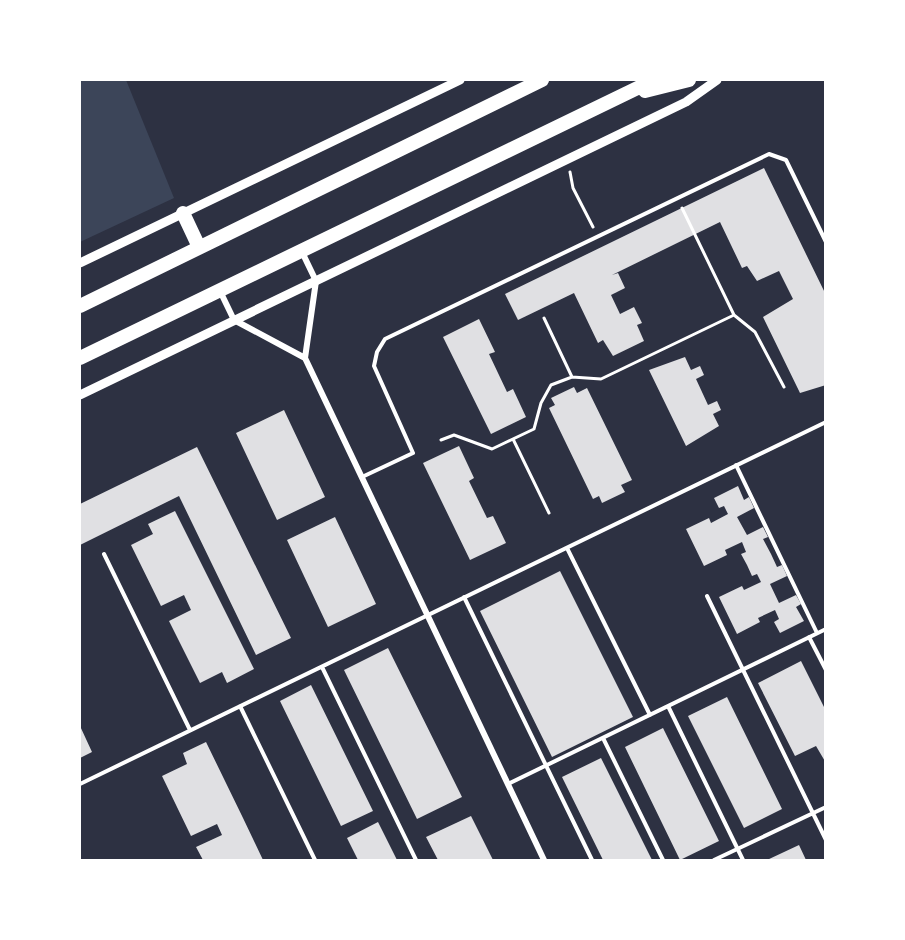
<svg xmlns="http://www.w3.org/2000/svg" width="905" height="940" viewBox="0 0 905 940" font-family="'Archivo Narrow',sans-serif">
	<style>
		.green { fill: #3c4559 }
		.building { fill: #e0e0e3 }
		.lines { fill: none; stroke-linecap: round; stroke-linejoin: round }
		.path { stroke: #fff; stroke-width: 3 }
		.service { stroke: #fff; stroke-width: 4 }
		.minor { stroke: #fff; stroke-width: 6 }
		.tertiary { stroke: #fff; stroke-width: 9 }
		.trunk { stroke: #fff; stroke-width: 14 }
	</style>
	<rect width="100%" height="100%" fill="#2d3142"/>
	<path class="green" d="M80,80H126L174,198L80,242Z"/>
	<path class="building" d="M764,168L826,295V385L800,393L763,317L793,299L779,271L757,281L747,266L742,268L720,222L612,275L618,273L625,288L611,295L620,314L634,307L642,323L637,325L644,341L613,356L603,340L598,343L574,293L518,320L505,294Z
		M479,319L495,352L489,354L507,392L513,389L526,417L491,434L443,337Z
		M685,357L691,370L700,366L704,375L696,379L708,405L717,401L721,410L713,414L719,426L686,446L649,370Z
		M574,387L577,393L587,388L632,480L621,485L625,492L602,503L599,496L593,499L549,408L555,405L551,398Z
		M284,410L325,497L277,520L236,433Z
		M459,446L474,478L469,481L487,518L493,516L506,543L470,560L423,463Z
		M197,447L291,638L256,655L179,496L80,545V504Z
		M738,486L744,500L749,497L754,508L737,517L747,535L763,527L768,537L763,539L771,554L777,567L782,565L787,576L770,584L779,603L796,595L801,604L796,607L804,621L780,633L774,622L779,619L775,610L758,618L760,622L737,634L719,597L742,586L744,590L761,582L757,574L752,576L747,565L741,554L746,552L742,542L725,550L727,555L704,566L686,529L709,518L711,523L728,514L724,506L719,508L714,498Z
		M175,511L254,669L227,683L222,672L200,683L169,621L191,610L184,595L161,606L131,545L153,534L148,524Z
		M335,517L376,604L328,627L287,540Z
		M560,571L633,717L552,757L480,611Z
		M388,648L462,797L417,819L344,670Z
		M801,661L826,711V763L816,746L795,756L758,683Z
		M311,685L373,811L341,826L280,701Z
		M727,697L782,809L744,828L688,716Z
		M80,726L92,752L80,758Z
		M663,728L719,841L680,860L625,747Z
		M206,742L243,818L263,860H203L196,847L222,835L217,824L191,836L162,776L187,764L183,753Z
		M601,758L652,860H603L562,777Z
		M471,816L493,860H438L426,837Z
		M378,822L397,860H358L347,838Z
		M799,845L806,860H767Z"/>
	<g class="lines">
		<path class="path" d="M570,172L573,188L593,227
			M734,315L755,332L784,387
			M544,318L572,377
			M513,439L549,513
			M441,440L454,435L492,449L534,429L541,403L551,385L572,377L601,379L734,315L682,208"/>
		<path class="service" d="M736,465L817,633
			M362,477L413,453L374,366L377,352L385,339L769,154L786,160L826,242
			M567,548L650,715
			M104,554L190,730
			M707,596L826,840
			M464,597L592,860
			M809,637L826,670
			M322,667L416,860
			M240,706L315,860
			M668,706L743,860
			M603,738L663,860
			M80,784L826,422
			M508,784L826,629
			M714,860L826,807"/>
		<path class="minor" d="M220,291L234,320L305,358L316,281L302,252
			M305,358L544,860"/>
		<path class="tertiary" d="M80,263L460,80
			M80,395L686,102L717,80"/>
		<path class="trunk" d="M645,91L689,80
			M183,213L199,247
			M80,306L542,80
			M80,358L654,80"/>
	</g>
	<rect width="905" height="940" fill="none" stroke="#ffffff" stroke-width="162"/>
</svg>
